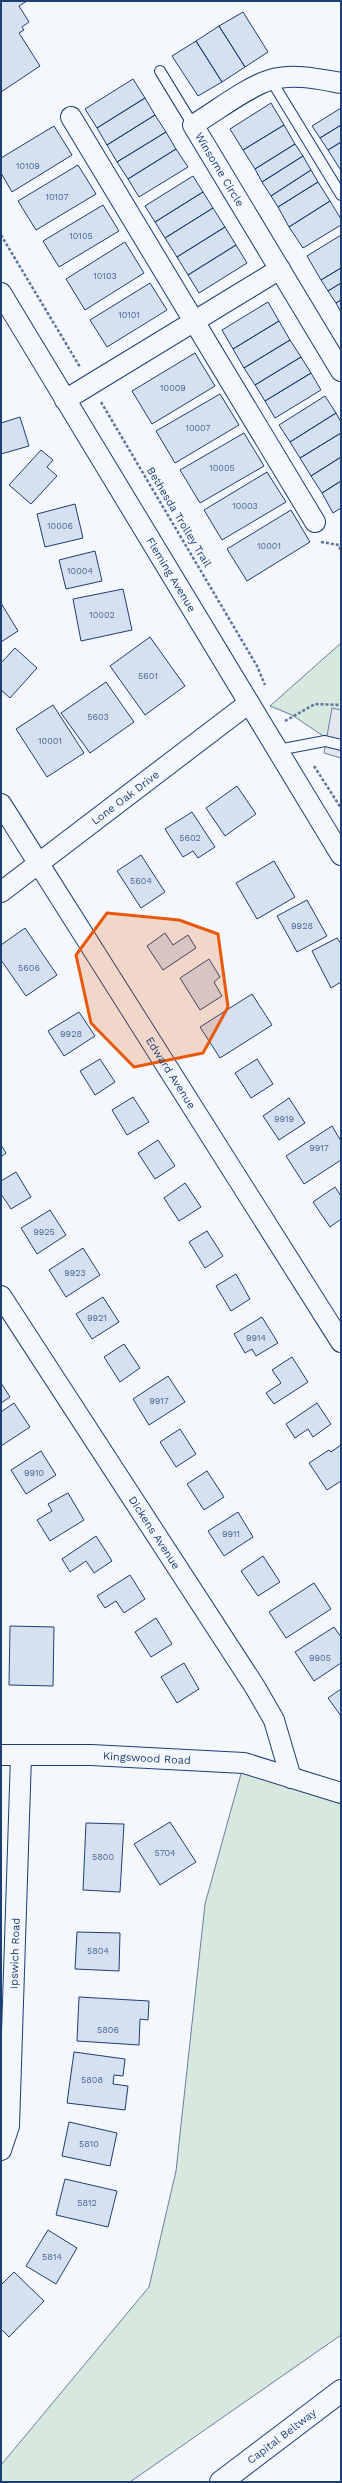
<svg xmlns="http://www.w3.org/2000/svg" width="342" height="2483" viewBox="0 0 342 2483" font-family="'Work Sans',sans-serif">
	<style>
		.green { fill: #d7e8df; stroke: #687fa3 }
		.parking { fill: #e3e8f0; stroke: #687fa3 }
		.building { fill: #d5e0f0; stroke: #1d3f73 }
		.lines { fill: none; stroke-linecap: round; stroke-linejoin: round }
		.service-casing { stroke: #1d3f73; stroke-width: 12 }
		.minor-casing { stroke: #1d3f73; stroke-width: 22 }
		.motorway-casing { stroke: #1d3f73; stroke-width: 24 }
		.path { stroke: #5e769c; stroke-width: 2.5; stroke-dasharray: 3 2; stroke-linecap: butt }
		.service { stroke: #f4f7fb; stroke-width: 10 }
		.minor { stroke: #f4f7fb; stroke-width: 20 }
		.motorway { stroke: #f4f7fb; stroke-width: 22 }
		.marked { fill: #e8590c; fill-opacity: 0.2; stroke: #e8590c; stroke-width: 3; stroke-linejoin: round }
		.labels { text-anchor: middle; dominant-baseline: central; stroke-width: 3; stroke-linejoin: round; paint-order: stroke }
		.number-label { font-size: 9px; fill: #4b6792 }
		.street-label { font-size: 11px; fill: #1d3f73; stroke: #f4f7fb }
	</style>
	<rect width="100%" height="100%" fill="#f4f7fb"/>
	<path class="green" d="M341,643V748L292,715L270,706Z
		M244,1763L341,1793V2335L130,2482H1V2465L149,2287L176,2171L205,1904Z"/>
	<path class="parking" d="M332,708L341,710V758L324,753Z"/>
	<path class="building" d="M1,1H27L19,6L29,22L22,27L24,30L19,33L40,66L1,92Z
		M243,12L268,52L245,67L219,26Z
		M219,26L245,67L222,82L196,41Z
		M196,41L222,82L198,96L172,56Z
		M133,79L145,98L97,128L85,109Z
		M145,98L155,115L107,145L97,128Z
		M271,103L284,125L243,150L230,129Z
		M341,108V125L320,138L312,126Z
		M155,115L166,132L117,162L107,145Z
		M284,125L295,144L255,169L243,150Z
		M341,125V142L328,150L320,138Z
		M54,126L72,155L12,192L1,173V158Z
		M166,132L176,149L128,179L117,162Z
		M341,142V168L340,169L328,150Z
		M295,144L303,156L262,182L255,169Z
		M176,149L188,167L139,197L128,179Z
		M303,156L311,170L271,196L262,182Z
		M78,165L96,194L36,230L18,201Z
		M311,170L318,182L278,207L271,196Z
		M193,176L203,192L155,222L145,206Z
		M318,182L330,201L289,227L278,207Z
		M203,192L213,208L165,238L155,222Z
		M330,201L341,219V225L303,248L289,227Z
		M103,205L119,231L59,267L43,241Z
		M213,208L225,227L177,257L165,238Z
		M225,227L236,245L188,275L177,257Z
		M341,235V268L321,280L307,256Z
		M125,242L144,273L85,310L66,279Z
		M236,245L247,263L199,293L188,275Z
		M341,268V283L328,291L321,280Z
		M150,283L167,310L107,347L90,320Z
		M341,283V300L336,303L328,291Z
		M341,300V312L336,303Z
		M268,302L279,321L233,349L222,330Z
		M279,321L290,340L244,368L233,349Z
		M290,340L301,357L255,385L244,368Z
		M195,353L215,386L152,424L132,391Z
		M301,357L311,373L265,401L255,385Z
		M311,373L321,390L275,418L265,401Z
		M220,394L239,425L175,463L156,431Z
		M325,396L336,413L290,442L279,425Z
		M336,413L341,422V433L300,458L290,442Z
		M20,417L29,446L1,454V423Z
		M244,433L264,466L200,503L180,470Z
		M341,433V457L311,476L300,458Z
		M41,450L53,460L47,467L57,476L31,504L9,485Z
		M341,457V481L322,493L311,476Z
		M267,472L286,502L222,540L204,510Z
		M341,481V508L333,513L322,493Z
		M75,504L83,538L45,547L37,514Z
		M291,510L310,542L247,581L227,549Z
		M95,551L102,581L66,589L59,560Z
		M123,589L132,630L81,641L73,599Z
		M1,603L18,631L1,642Z
		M150,637L185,686L145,715L110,666Z
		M15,648L37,668L10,698L1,690V663Z
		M106,682L134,722L90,753L61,713Z
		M53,705L84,753L47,777L16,729Z
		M237,786L256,814L225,836L206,808Z
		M192,812L215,847L198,858L193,851L183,857L165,829Z
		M141,855L165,892L141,908L117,871Z
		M274,861L295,897L257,919L236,883Z
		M307,900L327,936L297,952L277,916Z
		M25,928L57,975L26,996L1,960V945Z
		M165,933L173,945L188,935L196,948L163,970L147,946Z
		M337,938L341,944V982L331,988L312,951Z
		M209,959L220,977L214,982L222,996L200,1010L180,978Z
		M252,994L272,1025L220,1058L200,1027Z
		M79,1012L95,1036L64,1056L48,1031Z
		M100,1059L115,1082L95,1095L80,1071Z
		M257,1059L273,1084L251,1098L235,1073Z
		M133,1097L149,1122L127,1135L112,1110Z
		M289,1098L305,1123L279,1140L263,1116Z
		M332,1126L341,1141V1160L304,1184L286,1156Z
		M158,1140L175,1166L155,1179L138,1153Z
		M1,1145L6,1153L1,1157Z
		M16,1172L31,1197L11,1209L1,1194V1181Z
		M185,1183L201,1207L179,1221L164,1198Z
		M335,1187L341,1196V1219L330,1227L313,1202Z
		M50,1210L66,1235L37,1254L21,1228Z
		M207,1231L223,1256L205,1268L189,1242Z
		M83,1248L100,1275L66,1297L49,1270Z
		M236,1274L250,1299L231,1311L216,1286Z
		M103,1297L119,1322L92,1339L76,1314Z
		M262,1317L278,1343L256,1356L252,1349L245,1353L234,1334Z
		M124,1344L140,1368L120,1382L104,1357Z
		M292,1357L308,1382L274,1404L266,1393L281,1383L272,1370Z
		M168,1376L185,1402L149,1425L133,1399Z
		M1,1383L10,1397L1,1403Z
		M14,1403L30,1427L1,1446V1412Z
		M317,1403L331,1424L313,1437L308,1429L295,1438L286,1424Z
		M180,1429L196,1454L176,1467L160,1442Z
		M341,1445V1481L327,1490L309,1463L329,1450L331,1452Z
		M41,1451L56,1475L26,1494L11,1470Z
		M207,1471L224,1497L204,1510L187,1484Z
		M68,1493L84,1520L50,1541L37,1520L52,1511L48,1504Z
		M238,1512L253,1537L224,1556L208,1531Z
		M96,1536L112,1561L94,1573L86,1561L70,1572L62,1559Z
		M263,1556L280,1582L258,1596L241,1571Z
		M130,1575L145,1599L124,1613L116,1601L105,1608L97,1596Z
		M314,1583L331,1609L286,1638L269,1612Z
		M156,1618L172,1644L151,1657L135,1632Z
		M10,1626L54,1627L53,1686L9,1685Z
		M334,1627L341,1637V1663L314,1681L295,1652Z
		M184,1663L199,1689L177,1703L161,1677Z
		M341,1689V1716L328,1698Z
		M170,1822L196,1862L160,1885L134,1844Z
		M86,1823L124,1824L120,1892L83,1890Z
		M77,1932L120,1933L119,1971L75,1969Z
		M79,1997L149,2001L148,2020L140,2019L139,2045L77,2041Z
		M74,2052L125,2059L123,2076L114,2075L113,2084L128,2086L125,2110L67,2103Z
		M69,2122L117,2133L110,2166L62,2156Z
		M65,2179L117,2191L108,2227L56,2215Z
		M48,2230L77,2248L56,2284L26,2266Z
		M14,2272L44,2301L9,2337L1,2329V2285Z"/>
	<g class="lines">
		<defs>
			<path id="service" d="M160,71L193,125
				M271,80L341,195
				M278,750L325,741L341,745"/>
			<g id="minor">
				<path id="s1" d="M341,83C319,79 293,73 270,80C247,87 215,112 193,125L341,371"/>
				<path d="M71,117L315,522"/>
				<path id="s2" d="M1,293L341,855"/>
				<path d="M65,400L280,269"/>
				<path id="s3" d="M1,804L341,1342"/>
				<path id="s4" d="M1,892L249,703"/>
				<path id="s5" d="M1,1296L255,1687L274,1720L291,1778"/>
				<path id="s6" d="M1,1755H91L244,1763L341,1793"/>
				<path id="s7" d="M1,2150L9,2126L21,1756"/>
			</g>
			<g id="motorway">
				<path id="s8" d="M221,2482L341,2391"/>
			</g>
		</defs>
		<use href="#service" class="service-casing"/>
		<use href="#minor" class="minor-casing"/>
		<use href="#motorway" class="motorway-casing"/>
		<path class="path" d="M1,235L80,367
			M101,402L257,666L265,685
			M321,542L339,545L341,552
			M285,721L315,704L341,705
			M314,766L341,808"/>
		<use href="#service" class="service"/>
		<use href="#minor" class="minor"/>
		<use href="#motorway" class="motorway"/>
	</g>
	<path class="marked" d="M107,913L179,920L218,934L228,1007L203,1053L134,1067L91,1023L76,955Z"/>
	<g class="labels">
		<g class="number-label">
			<text x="28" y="166">10109</text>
			<text x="57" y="197">10107</text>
			<text x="81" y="236">10105</text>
			<text x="105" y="276">10103</text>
			<text x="129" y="315">10101</text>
			<text x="173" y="388">10009</text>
			<text x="198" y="428">10007</text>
			<text x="222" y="468">10005</text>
			<text x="245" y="506">10003</text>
			<text x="60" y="526">10006</text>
			<text x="269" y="546">10001</text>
			<text x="80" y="571">10004</text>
			<text x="102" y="615">10002</text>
			<text x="148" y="676">5601</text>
			<text x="98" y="717">5603</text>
			<text x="50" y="741">10001</text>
			<text x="190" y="838">5602</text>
			<text x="141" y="881">5604</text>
			<text x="302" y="926">9928</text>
			<text x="29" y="968">5606</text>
			<text x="71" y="1034">9928</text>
			<text x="284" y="1119">9919</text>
			<text x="319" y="1148">9917</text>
			<text x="44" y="1232">9925</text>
			<text x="75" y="1273">9923</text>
			<text x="97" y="1318">9921</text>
			<text x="256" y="1338">9914</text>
			<text x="159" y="1401">9917</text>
			<text x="34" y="1473">9910</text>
			<text x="231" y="1534">9911</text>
			<text x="320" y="1658">9905</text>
			<text x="165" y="1853">5704</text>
			<text x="103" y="1857">5800</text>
			<text x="98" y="1951">5804</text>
			<text x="108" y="2030">5806</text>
			<text x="92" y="2080">5808</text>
			<text x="89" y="2144">5810</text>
			<text x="87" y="2203">5812</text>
			<text x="52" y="2257">5814</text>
		</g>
		<g class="street-label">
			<text stroke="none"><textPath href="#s1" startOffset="213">Winsome Circle</textPath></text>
			<text transform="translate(179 517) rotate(59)">Bethesda Trolley Trail</text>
			<text stroke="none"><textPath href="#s2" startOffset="329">Fleming Avenue</textPath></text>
			<text stroke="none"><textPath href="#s4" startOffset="156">Lone Oak Drive</textPath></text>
			<text stroke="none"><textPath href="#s3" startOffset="318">Edward Avenue</textPath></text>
			<text stroke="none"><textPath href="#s5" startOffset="282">Dickens Avenue</textPath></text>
			<text stroke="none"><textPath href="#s6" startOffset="146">Kingswood Road</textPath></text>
			<text stroke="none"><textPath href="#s7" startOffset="198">Ipswich Road</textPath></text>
			<text stroke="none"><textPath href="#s8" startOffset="76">Capital Beltway</textPath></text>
		</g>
	</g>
	<rect width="342" height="2483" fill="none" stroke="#1d3f73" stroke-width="4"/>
</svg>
